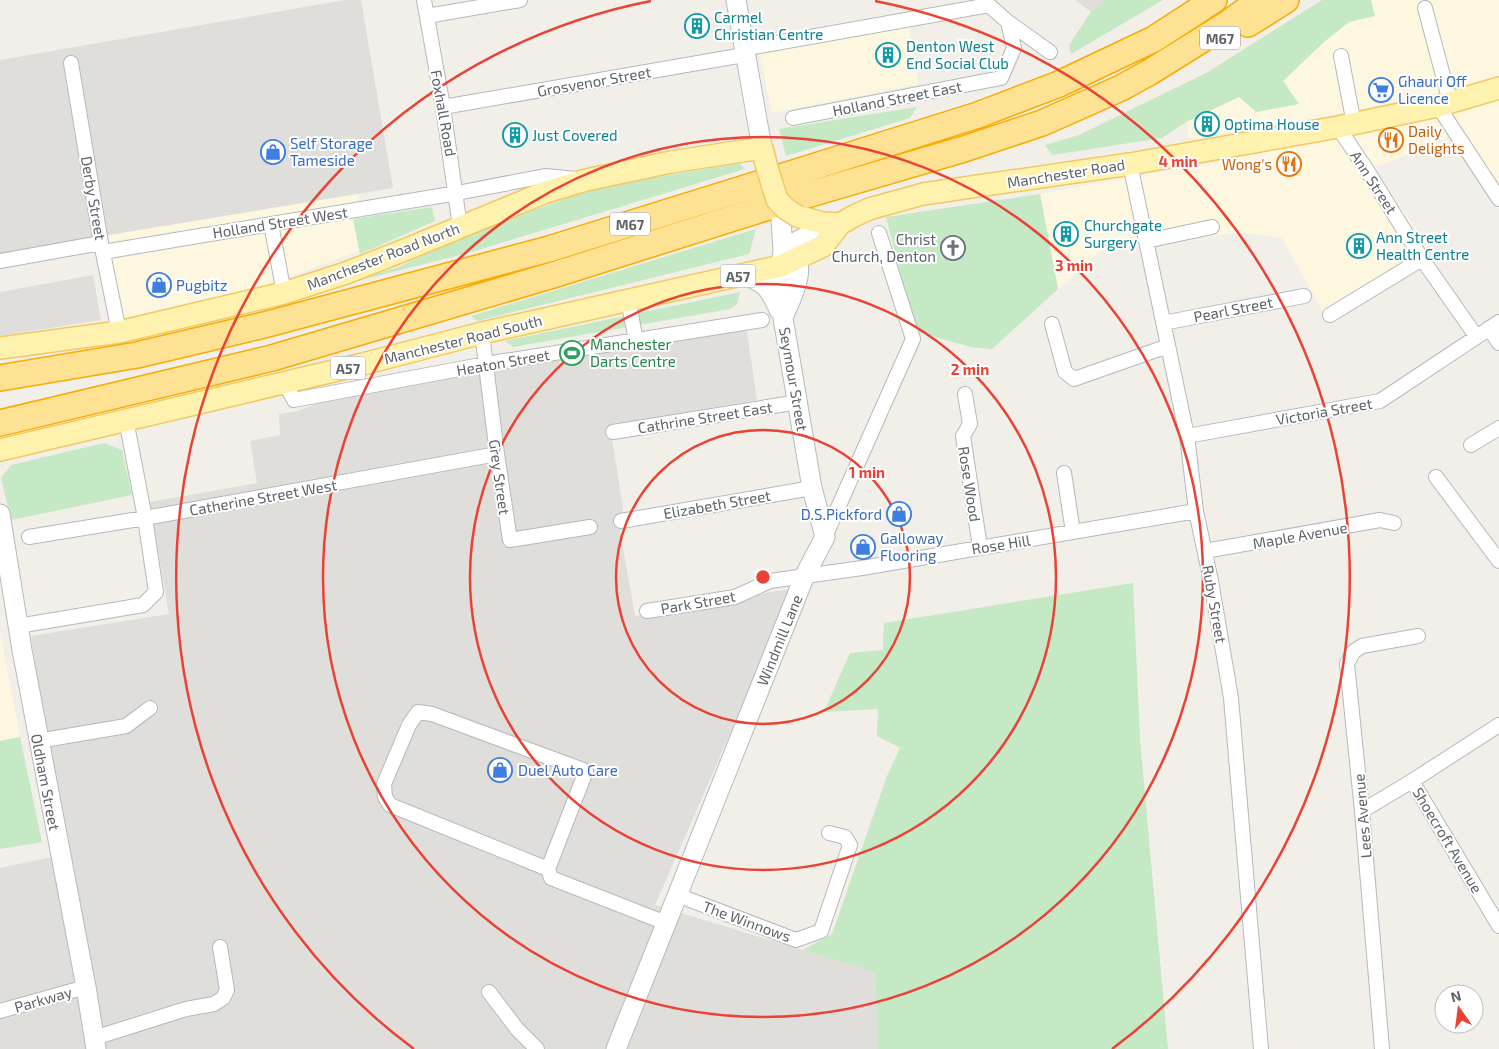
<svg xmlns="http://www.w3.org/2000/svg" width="1499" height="1049" viewBox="0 0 1499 1049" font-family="'Exo 2',sans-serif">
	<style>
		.commercial { fill: #fef7e0 }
		.industrial { fill: #e0deda }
		.green { fill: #c5e8c5 }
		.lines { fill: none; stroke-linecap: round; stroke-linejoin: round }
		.street-casing { stroke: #b5b8bc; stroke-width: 16 }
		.secondary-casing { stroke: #b6babf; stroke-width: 21 }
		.primary-casing { stroke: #f2c960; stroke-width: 24 }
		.highway-casing { stroke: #f9ab00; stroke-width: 28 }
		.street { stroke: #fff; stroke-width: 14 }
		.secondary { stroke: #fff; stroke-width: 19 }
		.primary { stroke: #fff2af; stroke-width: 21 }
		.highway { stroke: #fde293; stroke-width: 25 }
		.primary-bridge-casing { stroke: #f2c960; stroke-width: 24; stroke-linecap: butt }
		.primary-bridge { stroke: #fff2af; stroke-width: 21 }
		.ring { fill: none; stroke: #ea4335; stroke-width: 2.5 }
		.labels { text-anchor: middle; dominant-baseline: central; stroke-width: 4; stroke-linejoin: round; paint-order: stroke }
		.shield { fill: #fff; stroke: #8f9295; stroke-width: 1 }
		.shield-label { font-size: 14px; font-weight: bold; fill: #5f6368 }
		.culture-label { font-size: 15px; fill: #0d838f; stroke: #fff; text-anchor: start }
		.street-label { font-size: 15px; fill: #5f6368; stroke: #fff }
		.shop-label { font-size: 15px; fill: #366cbe; stroke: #fff; text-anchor: start }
		.food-label { font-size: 15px; fill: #c56008; stroke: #fff; text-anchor: start }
		.worship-label { font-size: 15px; fill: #5b616d; stroke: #fff; text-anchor: end }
		.leisure-label { font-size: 15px; fill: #27864d; stroke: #fff; text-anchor: start }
		.centre { fill: #ea4335; stroke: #fff; stroke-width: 2.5 }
		.ring-label { font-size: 15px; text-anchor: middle; font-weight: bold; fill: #ea4335; stroke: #fff; stroke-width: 4; stroke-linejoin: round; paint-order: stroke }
	</style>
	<rect width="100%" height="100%" fill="#f1efe8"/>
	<path class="commercial" d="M1371,0H1499V80L1324,117L1189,139L1186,122L1239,97L1298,103L1283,81L1327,39L1349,22L1374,16Z
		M908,24L918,84L772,113L759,52L811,44Z
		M1499,97V187L1452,136L1373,168L1431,250L1324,313L1282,238L1240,232L1100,251L1058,289L1040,194L1245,156L1337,136Z
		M357,194L367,248L232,298L120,321L108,235Z
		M0,632L20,737L0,741Z"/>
	<path class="industrial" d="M345,0H361L393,188L0,253V60Z
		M1075,0H1105L1091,12Z
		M93,275L101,320L0,336V292Z
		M746,325L757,400L610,425L623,509L620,531L635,616L794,588L655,905L875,972L878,1049H0V868L66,854L48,749L31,636L169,614L150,502L257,483L250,441L280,435L279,414L297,411L335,397Z"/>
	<path class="green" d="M1105,0H1163L1071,54L1069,45L1091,12Z
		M1322,0H1371L1375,16L1349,22L1324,42L1283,81L1299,104L1256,112L1239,97L1186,122L1162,138L1052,155L1045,145L1079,135L1208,72Z
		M917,107L910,118L786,156L779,129Z
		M739,163L745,169L468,253L337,286L399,267L446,244L501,222L572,196L618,184Z
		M1040,194L1058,289L992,349L971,347L917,332L903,284L886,217Z
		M432,207L435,221L360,254L353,219Z
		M756,229L749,254L477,321L471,316Z
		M740,292L737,304L730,309L513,347L505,341Z
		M104,443L122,450L132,495L11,520L1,478L11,465Z
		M1133,583L1140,740L1168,1049H878L875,972L803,950L832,934L887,776L900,748L877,736L878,709L824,712L850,653L883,650L884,623Z
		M20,737L42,842L0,849V741Z"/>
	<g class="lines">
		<defs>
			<path id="street" d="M424,0L443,107L460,227
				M983,0L1008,22L1050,52
				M1425,8L1450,102
				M427,16L520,0
				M743,49L989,5
				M1341,56L1354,124
				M71,63L101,243L119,332
				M1438,106L1499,199
				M443,107L744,55
				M793,118L1001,78L1014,48L1008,22
				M1338,127L1368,172L1422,259L1476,336
				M1130,164L1187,436L1196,511L1211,581L1231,698L1261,1049
				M271,224L284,293
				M1146,241L1212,227
				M103,252L457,193L545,176L576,179
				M0,261L101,243
				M628,300L636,340
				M1330,315L1422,259
				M1163,323L1304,296
				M1052,324L1065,372L1074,379L1168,346
				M1489,328L1499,343
				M482,333L497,454L510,540L590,527
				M285,383L294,400L486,364L762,320
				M965,394L970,424L963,436L980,547
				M613,432L798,402
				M1187,436L1380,401L1499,322
				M1471,445L1499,428
				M1064,473L1073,532
				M1436,477L1499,561
				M621,521L812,488
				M29,537L145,518L497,454
				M825,537L913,339L879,233
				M1205,551L1380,520L1394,523
				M647,611L735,597L770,581L862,568L1196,511
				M18,626L143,605L156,592L145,518L126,420
				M38,741L126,726L150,708
				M1412,781L1499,926
				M1362,811L1412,781L1499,725
				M548,869L390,805L385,797L384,784L409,725L418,712L432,714L586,771L548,869L551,878L666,923
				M677,895L796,940L821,931L850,845L845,837L829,833
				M489,992L517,1029L537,1049
				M0,1011L86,987
				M94,1038L186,1009L214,1004L223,998L227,990L220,947
				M1382,1049L1362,811L1347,664L1353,652L1362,646L1418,636"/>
			<path id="secondary" d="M736,0L762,148
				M742,275C765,281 770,289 779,310
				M783,317C789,304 805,272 796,259C793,255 787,252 783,249L830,223
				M0,514L22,650L86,987L96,1049
				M616,1049L805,575L825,537L812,488L783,318L780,284L783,249L781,220"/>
			<path id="primary" d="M797,216L823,223L840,224
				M0,348L119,332L284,293L346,273L402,251L546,192L586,180L671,162L762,148L766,164
				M0,450L363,364L482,333L781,266L823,246L840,224L854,216L869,209L923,194L1130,164L1338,127L1438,106L1499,88"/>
			<path id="highway" d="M1248,24L1286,0
				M0,378L137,355L264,325L549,249L803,170L978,115L1059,84L1154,39L1214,0
				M0,423L272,358L553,275L800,197L964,149L1042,123L1121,88L1150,72L1227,24L1260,0"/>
		</defs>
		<use href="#street" class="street-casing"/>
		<use href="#secondary" class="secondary-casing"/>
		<use href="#primary" class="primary-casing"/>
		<use href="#highway" class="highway-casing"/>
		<use href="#street" class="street"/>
		<use href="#secondary" class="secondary"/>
		<use href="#primary" class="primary"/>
		<use href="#highway" class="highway"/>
		<defs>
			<path id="primary-bridge" d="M766,164L777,200L786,209L797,216"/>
		</defs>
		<use href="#primary-bridge" class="primary-bridge-casing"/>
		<use href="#primary-bridge" class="primary-bridge"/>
	</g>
	<g class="ring">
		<circle cx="763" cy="577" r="147"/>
		<circle cx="763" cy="577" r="293"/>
		<circle cx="763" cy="577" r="440"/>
		<path d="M414 1049A587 587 0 0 1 651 1M875 1A587 587 0 0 1 1112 1049"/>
	</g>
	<defs>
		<symbol id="building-ring" viewBox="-11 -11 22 22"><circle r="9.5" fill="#fff" stroke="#0f9aa8" stroke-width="1.5"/><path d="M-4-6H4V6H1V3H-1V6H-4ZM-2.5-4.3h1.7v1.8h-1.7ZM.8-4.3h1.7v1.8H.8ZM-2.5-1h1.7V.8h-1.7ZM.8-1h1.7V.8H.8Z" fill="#0f9aa8"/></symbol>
		<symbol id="supermarket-ring" viewBox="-11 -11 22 22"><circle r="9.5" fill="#fff" stroke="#3f7fe0" stroke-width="1.5"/><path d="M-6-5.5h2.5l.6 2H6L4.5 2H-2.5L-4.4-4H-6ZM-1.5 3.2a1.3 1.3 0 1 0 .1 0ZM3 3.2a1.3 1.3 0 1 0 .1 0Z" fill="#3f7fe0"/></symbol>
		<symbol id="restaurant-ring" viewBox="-11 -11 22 22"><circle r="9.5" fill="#fff" stroke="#e8710a" stroke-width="1.5"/><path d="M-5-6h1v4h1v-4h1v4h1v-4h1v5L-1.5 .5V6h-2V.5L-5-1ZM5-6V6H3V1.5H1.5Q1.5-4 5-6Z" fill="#e8710a"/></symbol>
		<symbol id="shop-ring" viewBox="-11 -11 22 22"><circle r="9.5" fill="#fff" stroke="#3f7fe0" stroke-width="1.5"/><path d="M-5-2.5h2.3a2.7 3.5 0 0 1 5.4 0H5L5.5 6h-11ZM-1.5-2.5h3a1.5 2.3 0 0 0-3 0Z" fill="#3f7fe0"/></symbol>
		<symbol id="church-ring" viewBox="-11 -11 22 22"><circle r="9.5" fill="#fff" stroke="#6b7280" stroke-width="1.5"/><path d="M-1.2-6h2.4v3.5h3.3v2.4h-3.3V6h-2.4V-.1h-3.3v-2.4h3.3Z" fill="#6b7280"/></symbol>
		<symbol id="stadium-ring" viewBox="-11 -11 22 22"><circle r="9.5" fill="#fff" stroke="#2e9e5b" stroke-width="1.5"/><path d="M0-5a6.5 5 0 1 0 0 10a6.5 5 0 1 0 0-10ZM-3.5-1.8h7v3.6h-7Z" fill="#2e9e5b"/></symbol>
	</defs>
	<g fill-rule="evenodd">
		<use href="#building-ring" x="683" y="12" width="28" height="28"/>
		<use href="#building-ring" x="874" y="41" width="28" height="28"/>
		<use href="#supermarket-ring" x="1367" y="76" width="28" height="28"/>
		<use href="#building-ring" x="1193" y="110" width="28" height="28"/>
		<use href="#building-ring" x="501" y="121" width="28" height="28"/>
		<use href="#restaurant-ring" x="1377" y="126" width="28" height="28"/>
		<use href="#shop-ring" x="259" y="138" width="28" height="28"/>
		<use href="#restaurant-ring" x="1275" y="150" width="28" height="28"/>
		<use href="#building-ring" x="1052" y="220" width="28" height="28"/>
		<use href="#building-ring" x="1345" y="232" width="28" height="28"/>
		<use href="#church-ring" x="939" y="234" width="28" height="28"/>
		<use href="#shop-ring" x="145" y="271" width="28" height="28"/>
		<use href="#stadium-ring" x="558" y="339" width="28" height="28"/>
		<use href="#shop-ring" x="885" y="500" width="28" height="28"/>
		<use href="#shop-ring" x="849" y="533" width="28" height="28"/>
		<use href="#shop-ring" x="486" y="756" width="28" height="28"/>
	</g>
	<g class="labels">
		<g class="shield">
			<rect x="1200" y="26.5" width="40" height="23" rx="4"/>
			<rect x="610" y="212.5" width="40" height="23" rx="4"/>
			<rect x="720.5" y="264.5" width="35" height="23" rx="4"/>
			<rect x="330.5" y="356.5" width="35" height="23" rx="4"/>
		</g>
		<g class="shield-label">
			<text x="1220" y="38">M67</text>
			<text x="630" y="224">M67</text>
			<text x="738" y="276">A57</text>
			<text x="348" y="368">A57</text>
		</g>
		<g class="culture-label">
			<text x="714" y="17">Carmel<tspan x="714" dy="17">Christian Centre</tspan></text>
			<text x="906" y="46">Denton West<tspan x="906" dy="17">End Social Club</tspan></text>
			<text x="1224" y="124">Optima House</text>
			<text x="532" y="135">Just Covered</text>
			<text x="1084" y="225">Churchgate<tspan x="1084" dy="17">Surgery</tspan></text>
			<text x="1376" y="237">Ann Street<tspan x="1376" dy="17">Health Centre</tspan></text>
		</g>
		<g class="street-label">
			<text transform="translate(594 81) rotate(-10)">Grosvenor Street</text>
			<text transform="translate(897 98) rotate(-11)">Holland Street East</text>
			<text transform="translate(444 113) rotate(80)">Foxhall Road</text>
			<text transform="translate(1066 173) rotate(-9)">Manchester Road</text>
			<text transform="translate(1374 182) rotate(57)">Ann Street</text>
			<text transform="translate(94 198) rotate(80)">Derby Street</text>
			<text transform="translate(280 222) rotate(-9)">Holland Street West</text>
			<text transform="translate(383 256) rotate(-21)">Manchester Road North</text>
			<text transform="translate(1233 309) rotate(-11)">Pearl Street</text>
			<text transform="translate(463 339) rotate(-14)">Manchester Road South</text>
			<text transform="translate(503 362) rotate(-10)">Heaton Street</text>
			<text transform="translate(794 379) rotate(80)">Seymour Street</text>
			<text transform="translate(1324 411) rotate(-10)">Victoria Street</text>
			<text transform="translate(705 417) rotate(-9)">Cathrine Street East</text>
			<text transform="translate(500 477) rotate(82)">Grey Street</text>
			<text transform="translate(970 484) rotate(81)">Rose Wood</text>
			<text transform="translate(263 497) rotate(-10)">Catherine Street West</text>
			<text transform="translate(717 504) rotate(-10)">Elizabeth Street</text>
			<text transform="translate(1300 535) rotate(-10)">Maple Avenue</text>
			<text transform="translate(1001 544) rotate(-9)">Rose Hill</text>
			<text transform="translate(698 602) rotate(-10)">Park Street</text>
			<text transform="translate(1215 604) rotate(80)">Ruby Street</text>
			<text transform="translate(779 640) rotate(-68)">Windmill Lane</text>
			<text transform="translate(46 782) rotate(79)">Oldham Street</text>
			<text transform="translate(1362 816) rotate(-95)">Lees Avenue</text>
			<text transform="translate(1448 840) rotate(59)">Shoecroft Avenue</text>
			<text transform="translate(747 921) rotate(20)">The Winnows</text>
			<text transform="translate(43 999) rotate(-16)">Parkway</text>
		</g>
		<g class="shop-label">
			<text x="1398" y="81">Ghauri Off<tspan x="1398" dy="17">Licence</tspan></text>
			<text x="290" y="143">Self Storage<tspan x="290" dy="17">Tameside</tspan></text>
			<text x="176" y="285">Pugbitz</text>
			<text x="882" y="514" text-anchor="end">D.S.Pickford</text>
			<text x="880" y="538">Galloway<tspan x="880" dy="17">Flooring</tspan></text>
			<text x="518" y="770">Duel Auto Care</text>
		</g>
		<g class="food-label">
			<text x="1408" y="131">Daily<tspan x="1408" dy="17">Delights</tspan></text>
			<text x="1272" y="164" text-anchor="end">Wong's</text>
		</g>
		<g class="worship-label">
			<text x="936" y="239">Christ<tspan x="936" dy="17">Church, Denton</tspan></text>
		</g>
		<g class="leisure-label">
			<text x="590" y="344">Manchester<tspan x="590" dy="17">Darts Centre</tspan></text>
		</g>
	</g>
	<circle cx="763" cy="577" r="8" class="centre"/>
	<g class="ring-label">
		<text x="1178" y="167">4 min</text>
		<text x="1074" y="271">3 min</text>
		<text x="970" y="375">2 min</text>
		<text x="867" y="478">1 min</text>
	</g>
	<g transform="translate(1459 1009) rotate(346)"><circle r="24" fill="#ffffff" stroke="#bfc1c3"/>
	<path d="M0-4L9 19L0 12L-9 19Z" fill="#ea4335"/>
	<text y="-8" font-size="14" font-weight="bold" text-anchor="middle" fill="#5f6368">N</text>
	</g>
</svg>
